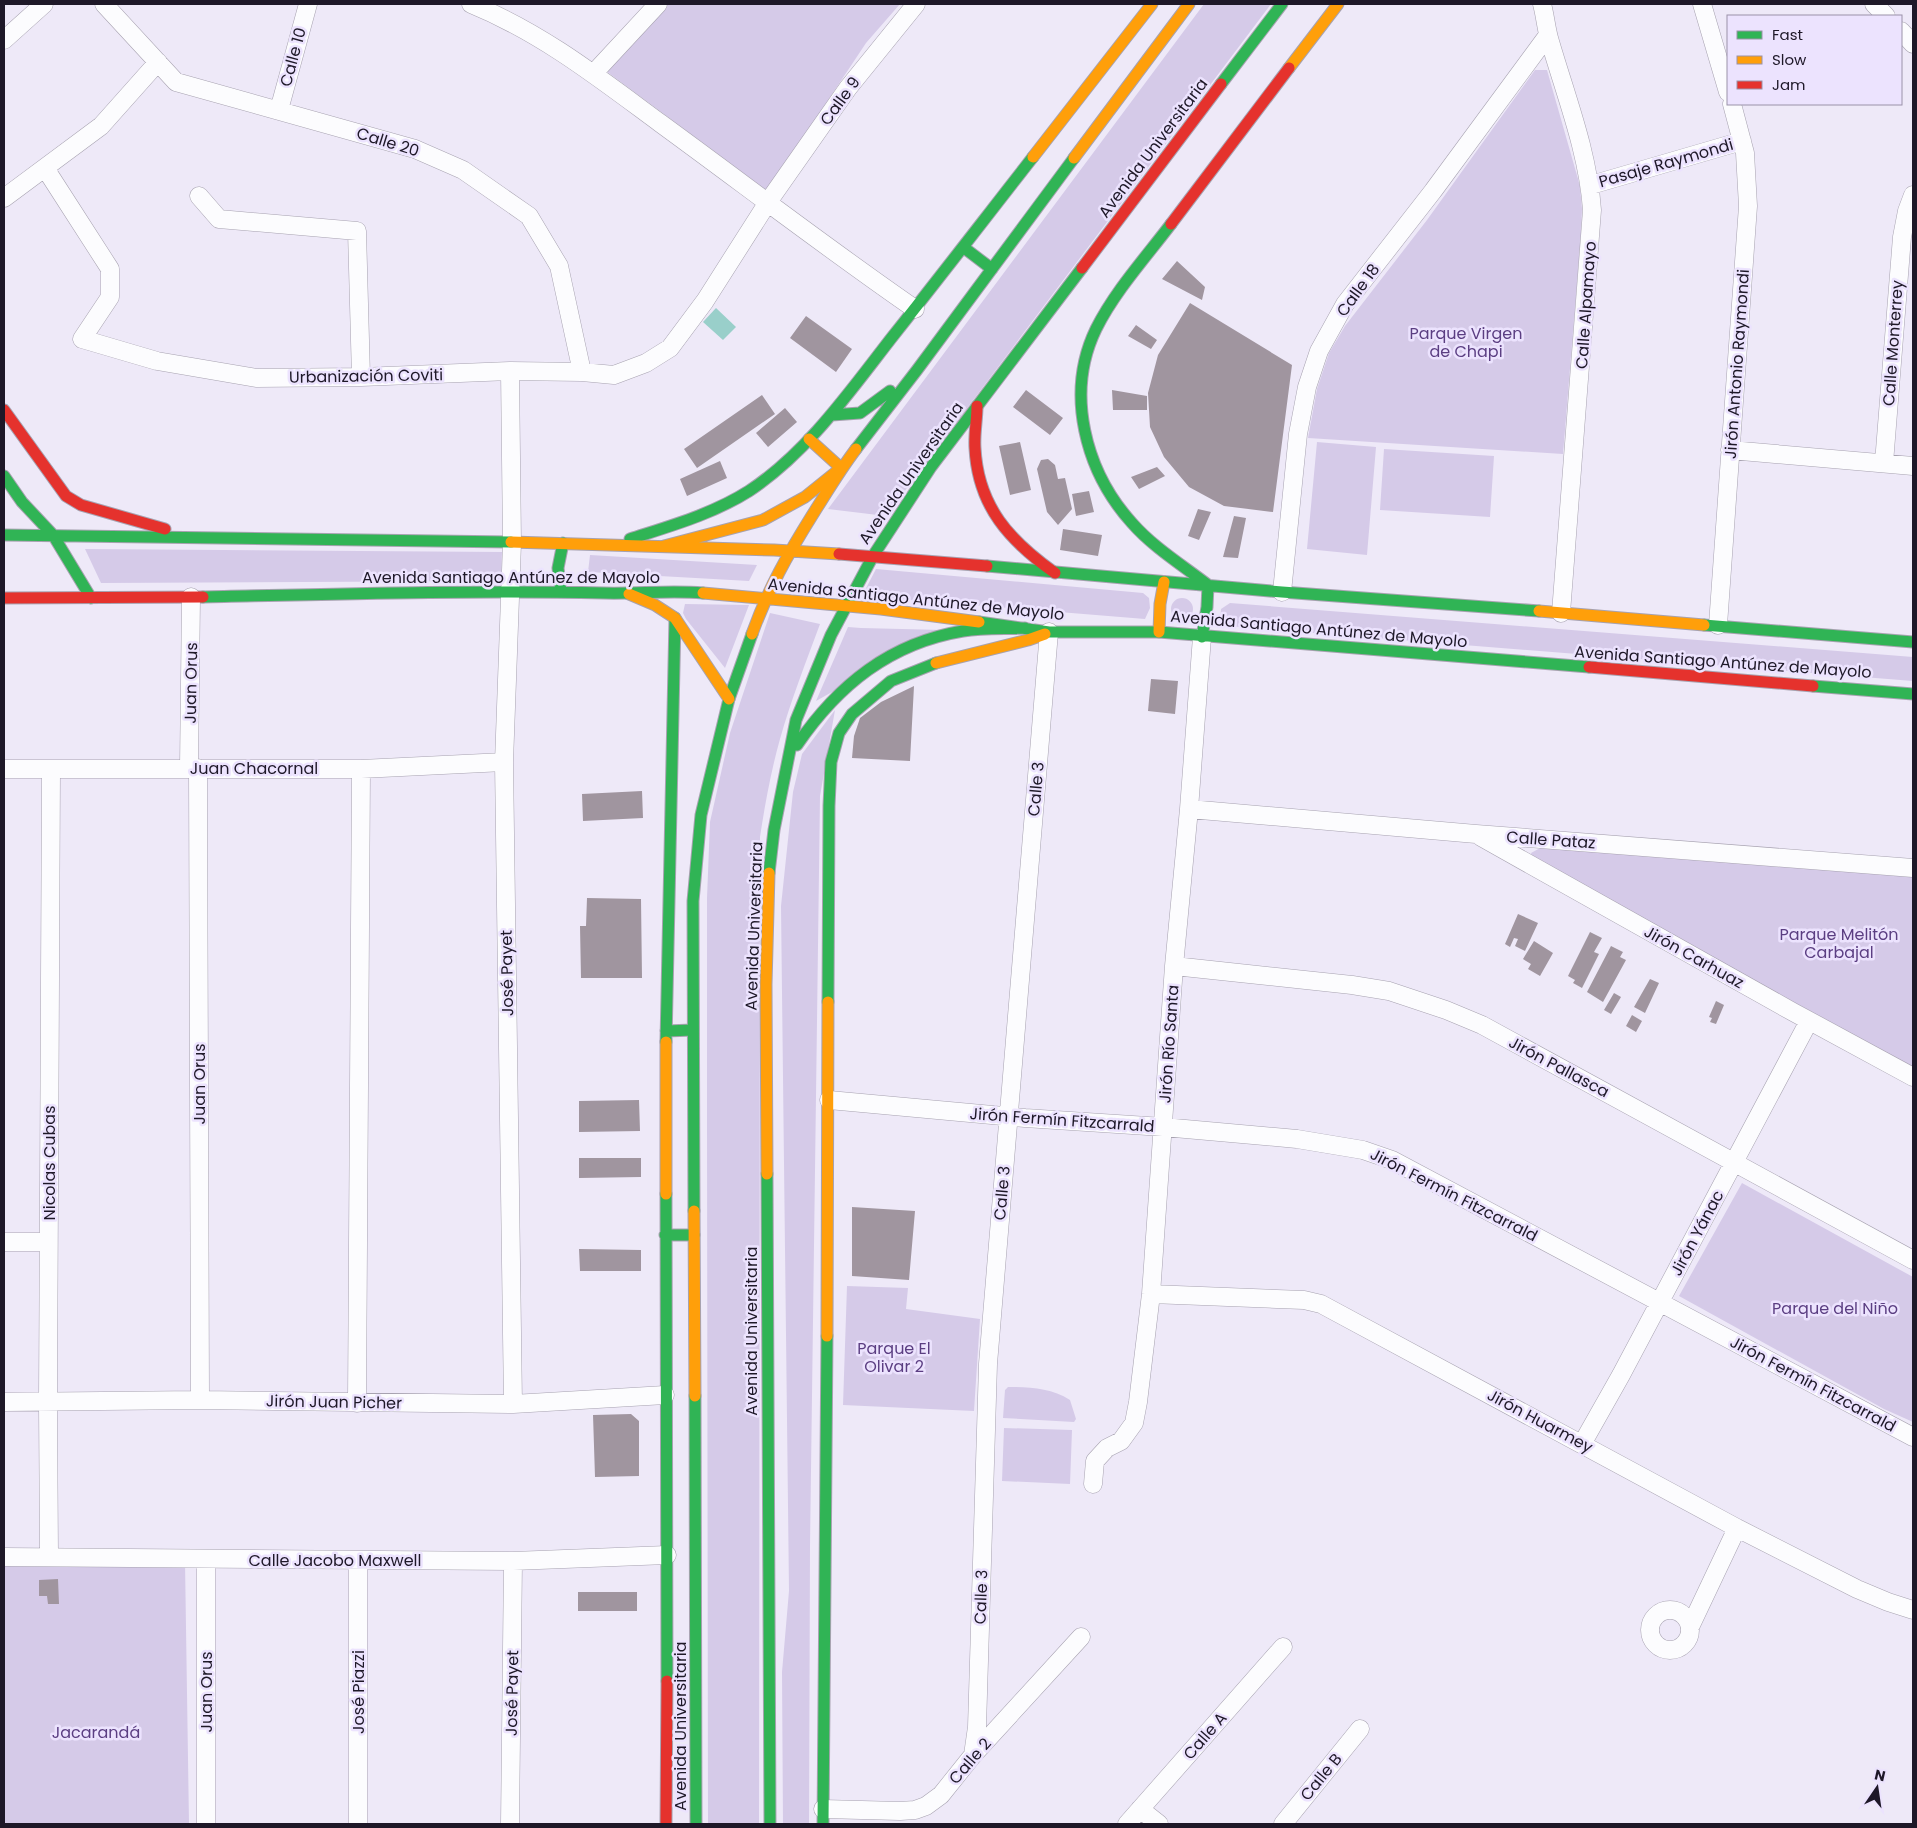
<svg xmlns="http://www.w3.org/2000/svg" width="1917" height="1828" viewBox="0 0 1917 1828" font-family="Poppins,sans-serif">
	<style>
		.green { fill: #d5cae8 }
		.water { fill: #99cfca }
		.building { fill: #a0959f }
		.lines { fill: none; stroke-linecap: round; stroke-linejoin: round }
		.street-casing { stroke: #a7a2b0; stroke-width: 19 }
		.fast-casing { stroke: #a7a2b0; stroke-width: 13 }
		.slow-casing { stroke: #a7a2b0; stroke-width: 13 }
		.jam-casing { stroke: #a7a2b0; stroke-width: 13 }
		.street { stroke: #fcfcfe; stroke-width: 18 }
		.fast { stroke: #30b455; stroke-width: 11 }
		.slow { stroke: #ff9f0a; stroke-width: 11 }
		.jam { stroke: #e5322d; stroke-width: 11 }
		.labels { text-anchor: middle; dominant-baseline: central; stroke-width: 5; stroke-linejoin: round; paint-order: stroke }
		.street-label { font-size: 16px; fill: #1e1828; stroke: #ece3fe }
		.park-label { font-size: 16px; fill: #5b3e82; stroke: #ece3fe }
	</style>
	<rect width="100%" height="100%" fill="#eee9f8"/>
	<path class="green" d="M663,4H900L866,43L807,132L766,190L602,68Z
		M1204,4H1271L886,516L828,509Z
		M1535,70H1547L1580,186L1582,209L1581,234L1563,454L1308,438L1317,389L1329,353L1345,326L1427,220Z
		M1317,442L1376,447L1367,555L1307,549Z
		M1384,449L1494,456L1490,517L1380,510Z
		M85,549L502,552L501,581L101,583Z
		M590,555L757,565L749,581L588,572Z
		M876,569L1143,593L1149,598L1150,608L1145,619L862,596Z
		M1171 609a11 11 0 1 1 22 0a11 11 0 1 1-22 0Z
		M1230,603L1913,657V681L1227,626L1220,619L1221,609Z
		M685,604L749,605L725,668L686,619L683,613Z
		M770,613L820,624C806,662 791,700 780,739C771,771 765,804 760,837L759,1824H708L707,1120V898L710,822L730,733Z
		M848,627L861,628L943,630L816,701Z
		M835,710L820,796L810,1546L809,1824H783L782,1672L789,1591L781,906L793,792L802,754Z
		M1542,847L1913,874V1067L1534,861L1531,853Z
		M1742,1183L1913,1277V1422L1884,1409L1679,1296Z
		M847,1286L908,1288L906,1309L980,1319L974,1411L843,1405Z
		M1008,1387C1030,1387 1051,1388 1070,1400L1076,1419L1074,1422L1003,1418L1005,1390Z
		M1004,1428L1072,1430L1070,1484L1002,1481Z
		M185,1562L189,1824H4V1563Z"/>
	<path class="water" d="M716,308L736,327L723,340L703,322Z"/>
	<path class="building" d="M1177,261L1205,287L1202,300L1162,279Z
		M1190,303L1292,365L1273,512L1224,506L1189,487L1164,457L1150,427L1148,393L1158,355Z
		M806,316L852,349L836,372L790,338Z
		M1136,325L1157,340L1151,349L1128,336Z
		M1026,390L1063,418L1050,435L1013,407Z
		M1112,390L1147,396V410H1113Z
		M762,395L775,414L697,468L684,449Z
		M785,408L797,422L768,447L756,433Z
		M1020,442L1031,490L1010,495L999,446Z
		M1048,459L1055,465L1058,479L1065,478L1072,509L1058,525L1047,512L1037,469L1041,460Z
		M720,461L727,478L687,496L680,479Z
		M1157,467L1165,476L1139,489L1131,477Z
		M1089,491L1094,512L1076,516L1072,494Z
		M1198,509L1211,512L1199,540L1188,536Z
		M1234,516L1246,518L1238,558L1223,557Z
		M1063,529L1102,535L1098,556L1060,550Z
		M1151,679L1178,681L1175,714L1148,711Z
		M914,686L910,761L852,758L854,736L860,718L881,702Z
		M642,791L643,818L583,821L582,794Z
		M587,898L641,899L642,978H581L580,926H586Z
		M1518,914L1538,923L1525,951L1515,946L1518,939L1514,938L1510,947L1505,944Z
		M1590,932L1602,938L1594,952L1599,954L1582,988L1573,983L1575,980L1568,976Z
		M1534,941L1553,953L1540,976L1528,969L1531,964L1523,959Z
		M1611,946L1623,952L1620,957L1626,960L1603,1002L1587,992Z
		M1650,979L1659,983L1645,1013L1634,1007Z
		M1614,993L1621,997L1611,1014L1604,1010Z
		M1716,1001L1724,1005L1716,1024L1710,1022L1712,1018L1709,1017Z
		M1632,1015L1642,1021L1636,1032L1626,1026Z
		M639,1100L640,1131L579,1132V1101Z
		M579,1158H641V1177L579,1178Z
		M852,1207L915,1211L909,1280L852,1276Z
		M579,1249L641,1250V1271H580Z
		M631,1414L639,1421V1476L595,1477L593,1415Z
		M58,1579L59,1604H48L47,1596H39V1580Z
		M578,1592H637V1611H578Z"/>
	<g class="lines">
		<defs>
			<path id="street" d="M104,4L176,82L415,149L463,170L529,216L559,266L582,372
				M471,4C542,33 599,78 660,123C745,185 828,249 915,309
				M1542,4C1545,15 1546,27 1549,38C1565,94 1588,151 1592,210L1561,613
				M1702,4L1728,92
				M1874,4L1886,16
				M1901,31L1913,44
				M4,40L44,4
				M593,74L658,4
				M279,110L308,4
				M45,168L110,269V297L82,339L157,361L256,378L361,377L510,371L582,372L614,375L646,363L670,348L705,301L768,202L848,88L916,4
				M1591,185L1742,141
				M199,196L219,219L357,231L361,377
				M4,198L101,126L158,62
				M510,371L512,543L504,762L513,1404
				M1730,450L1913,466
				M1884,463L1902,237L1907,211L1913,195
				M1282,592L1298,434L1307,387L1319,351L1345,304L1433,191L1548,35
				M1718,625L1748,206L1745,153L1732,104
				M189,768L191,597
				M198,768L200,1400
				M4,769H361L504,762
				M1189,809L1476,834L1913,868
				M1481,837L1793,1012L1913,1077
				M1174,966L1352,985L1389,991L1446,1010L1482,1025L1913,1260
				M829,1100L1025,1118L1163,1127L1297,1139L1363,1150L1392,1160L1913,1437
				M4,1242H48
				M1151,1294L1304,1300L1321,1304L1737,1528L1857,1589L1888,1602L1913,1610
				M4,1402L200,1400L513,1404L665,1395
				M357,1403L361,769
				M1582,1444L1621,1375L1809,1021
				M1093,1484L1095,1461L1107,1448L1121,1441L1134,1423L1138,1402L1151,1294L1174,966L1189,809L1202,637
				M4,1557L513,1561L667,1555
				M49,1557L48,1403L51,769
				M206,1559V1824
				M1650 1630a20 20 0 1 1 40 0a20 20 0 1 1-40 0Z
				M1691,1625L1737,1528
				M973,1755L977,1727L988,1364L1049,632
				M823,1809L900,1811L915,1810L926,1806L941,1795L973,1755L1081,1637
				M1140,1809L1159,1824
				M358,1824V1560
				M510,1824L513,1561
				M1127,1824L1283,1647
				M1283,1824L1360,1729"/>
			<path id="fast" d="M1221,84L1282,4
				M1171,224C1146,257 1115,291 1096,329C1065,393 1085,471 1132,523C1153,547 1182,565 1208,585
				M963,247L992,269
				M832,415L860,413L890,391
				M856,449L917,370L1074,158
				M4,476L22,502L53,535L91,598
				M4,535L511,542
				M630,539C670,526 713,514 749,491C808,452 850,391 893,336C940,277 986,217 1033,157
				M987,566L1282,592L1539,611
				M561,592L558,568L563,543
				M203,597C337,594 470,590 604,593C637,594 670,590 703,593
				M979,622L1049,632H1159L1589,667
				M1704,625L1913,642
				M1202,637L1207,607L1208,585
				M1813,686L1913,694
				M797,745C838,685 890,643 963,631C984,628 1005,629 1025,628
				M769,873L774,830L796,720L831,635L873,556L931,467L1082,268
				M828,1002L829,806L831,762L839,733L852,714L891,681L936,663
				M666,1031L693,1030
				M666,1042L675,618
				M767,1174L770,1824
				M666,1194L667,1681
				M694,1211L693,901L701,815L729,699L752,634
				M665,1235H694
				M695,1396L696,1824
				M823,1824L827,1336"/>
			<path id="slow" d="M1289,68L1338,4
				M1033,157L1152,4
				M1074,158L1189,4
				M511,542L774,550L839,554
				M664,546L763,520L805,497L841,468L809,439
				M703,593L881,609L979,622
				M629,594L655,605L675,618L729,699
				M1539,611L1704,625
				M1159,632L1160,604L1164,582
				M752,634C768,589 788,554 813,514C827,492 840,470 856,449
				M936,663L1028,640L1045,634
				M767,1174L766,984L769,873
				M666,1194V1042
				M694,1211L695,1396
				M827,1336L828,1002"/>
			<path id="jam" d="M1171,224L1289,68
				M1082,268L1221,84
				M977,406C977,420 974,434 975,448C978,507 1010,541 1055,573
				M4,410L66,496L81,505L165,529
				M839,554L987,566
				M4,598L203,597
				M1589,667L1813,686
				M666,1824L667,1681"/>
		</defs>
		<use href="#street" class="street-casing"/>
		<use href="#fast" class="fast-casing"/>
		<use href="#slow" class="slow-casing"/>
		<use href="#jam" class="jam-casing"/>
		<use href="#street" class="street"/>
		<use href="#fast" class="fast"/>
		<use href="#slow" class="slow"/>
		<use href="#jam" class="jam"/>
	</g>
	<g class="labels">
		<g class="street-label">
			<text transform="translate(293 57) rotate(-75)">Calle 10</text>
			<text transform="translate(840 101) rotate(-54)">Calle 9</text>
			<text transform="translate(388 142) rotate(17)">Calle 20</text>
			<text transform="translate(1153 148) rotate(-53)">Avenida Universitaria</text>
			<text transform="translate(1666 163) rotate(-16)">Pasaje Raymondi</text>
			<text transform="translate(1358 290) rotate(-54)">Calle 18</text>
			<text transform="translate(1586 305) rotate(-86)">Calle Alpamayo</text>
			<text transform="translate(1893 343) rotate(-86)">Calle Monterrey</text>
			<text transform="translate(1737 364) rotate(-86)">Jirón Antonio Raymondi</text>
			<text transform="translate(366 376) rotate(-1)">Urbanización Coviti</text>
			<text transform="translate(911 473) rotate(-55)">Avenida Universitaria</text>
			<text x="511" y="577">Avenida Santiago Antúnez de Mayolo</text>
			<text transform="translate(916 599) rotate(6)">Avenida Santiago Antúnez de Mayolo</text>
			<text transform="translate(1319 629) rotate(5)">Avenida Santiago Antúnez de Mayolo</text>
			<text transform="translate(1723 662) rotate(4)">Avenida Santiago Antúnez de Mayolo</text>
			<text transform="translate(191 683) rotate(-89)">Juan Orus</text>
			<text x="254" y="768">Juan Chacornal</text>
			<text transform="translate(1036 789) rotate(-85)">Calle 3</text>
			<text transform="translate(1551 840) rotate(4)">Calle Pataz</text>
			<text transform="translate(754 926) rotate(-88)">Avenida Universitaria</text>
			<text transform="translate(1694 957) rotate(29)">Jirón Carhuaz</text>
			<text transform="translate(507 973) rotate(-91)">José Payet</text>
			<text transform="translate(1169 1044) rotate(-86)">Jirón Río Santa</text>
			<text transform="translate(1559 1067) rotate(28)">Jirón Pallasca</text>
			<text transform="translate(199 1084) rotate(-90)">Juan Orus</text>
			<text transform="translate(1062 1120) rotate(4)">Jirón Fermín Fitzcarrald</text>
			<text transform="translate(49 1163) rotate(-90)">Nicolas Cubas</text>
			<text transform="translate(1002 1193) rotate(-85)">Calle 3</text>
			<text transform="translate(1454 1195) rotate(27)">Jirón Fermín Fitzcarrald</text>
			<text transform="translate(1697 1233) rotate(-62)">Jirón Yánac</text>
			<text transform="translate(751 1331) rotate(-90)">Avenida Universitaria</text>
			<text transform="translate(1813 1384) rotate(28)">Jirón Fermín Fitzcarrald</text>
			<text transform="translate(334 1402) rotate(1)">Jirón Juan Picher</text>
			<text transform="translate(1540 1421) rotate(28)">Jirón Huarmey</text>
			<text x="335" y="1560">Calle Jacobo Maxwell</text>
			<text transform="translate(981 1597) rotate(-88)">Calle 3</text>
			<text transform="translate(206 1692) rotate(-90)">Juan Orus</text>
			<text transform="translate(358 1692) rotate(-90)">José Piazzi</text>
			<text transform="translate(512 1693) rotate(-89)">José Payet</text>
			<text transform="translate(680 1726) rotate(-90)">Avenida Universitaria</text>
			<text transform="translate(1205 1736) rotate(-49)">Calle A</text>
			<text transform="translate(970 1761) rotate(-49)">Calle 2</text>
			<text transform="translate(1321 1777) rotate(-51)">Calle B</text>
		</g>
		<g class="park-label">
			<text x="1466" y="333">Parque Virgen<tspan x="1466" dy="18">de Chapi</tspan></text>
			<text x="1839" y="934">Parque Melitón<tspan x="1839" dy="18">Carbajal</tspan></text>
			<text x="1835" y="1308">Parque del Niño</text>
			<text x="894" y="1348">Parque El<tspan x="894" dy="18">Olivar 2</tspan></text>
			<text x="96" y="1732">Jacarandá</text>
		</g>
	</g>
	<rect width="1917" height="1828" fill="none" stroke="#1e1828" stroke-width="10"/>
	<rect x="1727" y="15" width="175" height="90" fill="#ece3fe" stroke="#9a92a8"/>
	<rect x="1737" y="31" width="25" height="8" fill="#30b455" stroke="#9a92a8"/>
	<text x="1772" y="40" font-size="15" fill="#1e1828">Fast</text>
	<rect x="1737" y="56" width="25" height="8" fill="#ff9f0a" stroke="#9a92a8"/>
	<text x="1772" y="65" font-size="15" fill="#1e1828">Slow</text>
	<rect x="1737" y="81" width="25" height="8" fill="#e5322d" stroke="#9a92a8"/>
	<text x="1772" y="90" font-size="15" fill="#1e1828">Jam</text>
	<g transform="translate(1877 1788) rotate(13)" stroke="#ece3fe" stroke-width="4" paint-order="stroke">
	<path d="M0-4L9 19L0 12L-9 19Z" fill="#1e1828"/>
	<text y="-8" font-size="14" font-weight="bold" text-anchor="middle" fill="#1e1828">N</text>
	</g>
</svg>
